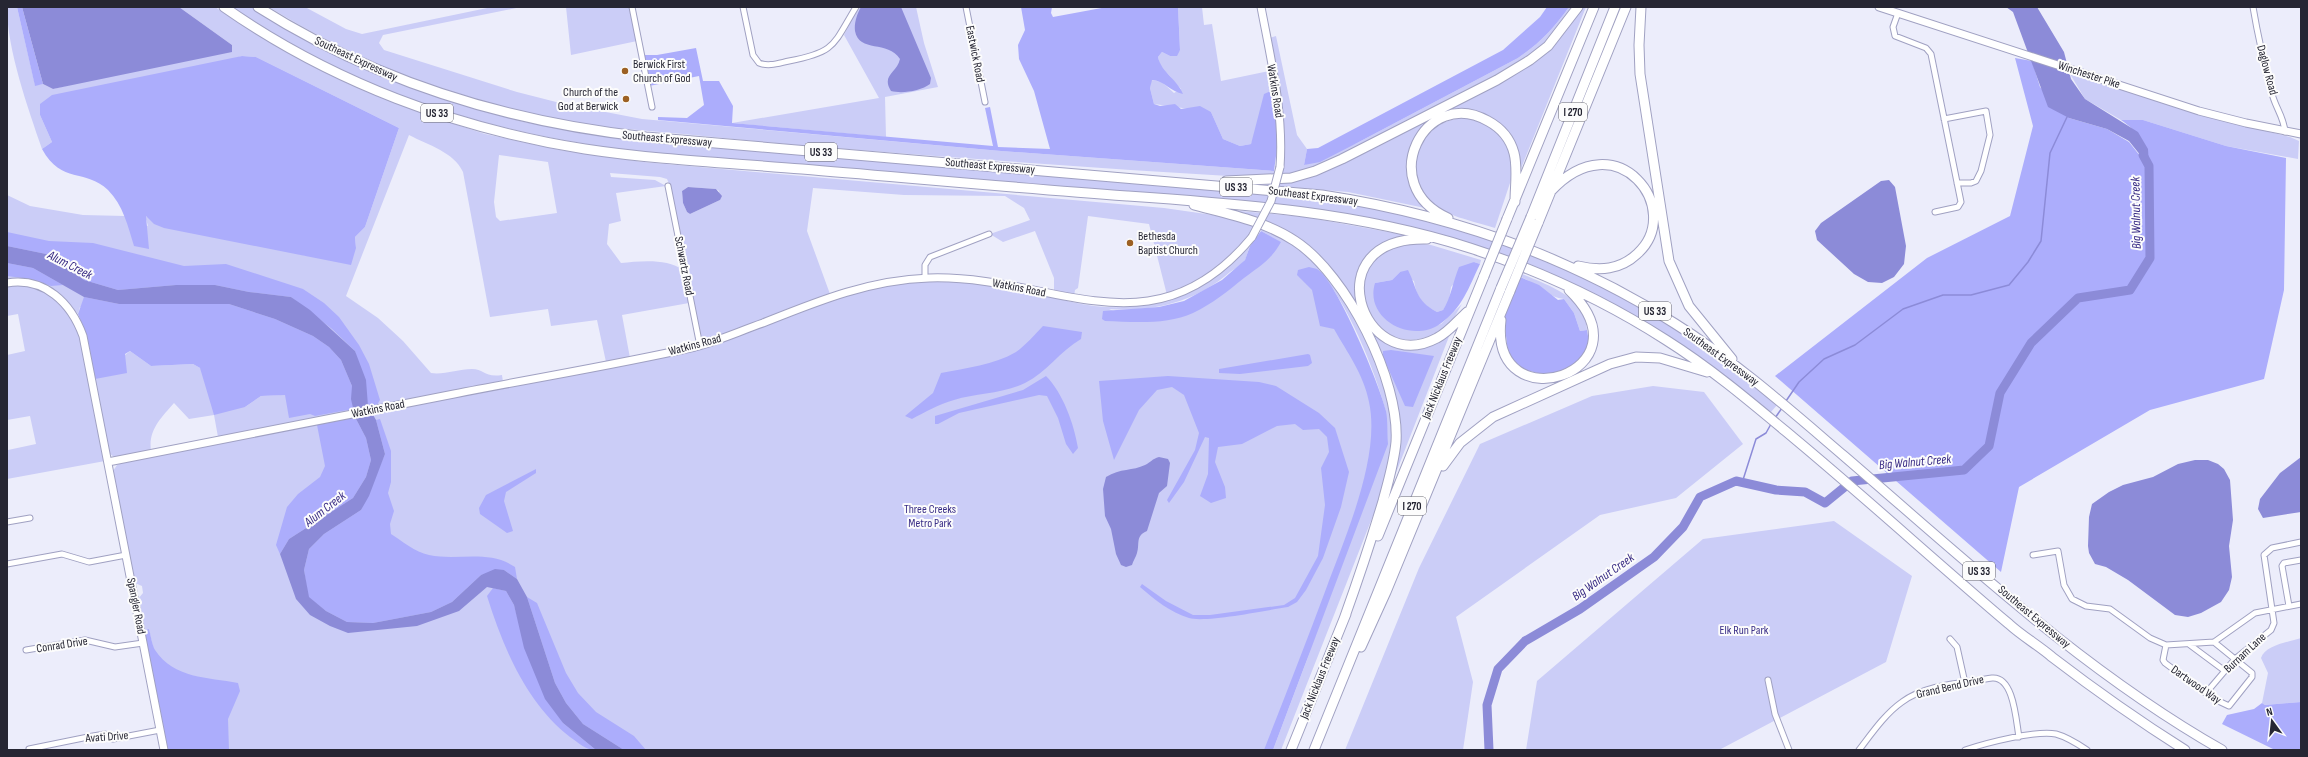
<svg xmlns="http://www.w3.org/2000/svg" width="2308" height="757" viewBox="0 0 2308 757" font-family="'Sofia Sans Condensed',sans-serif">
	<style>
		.green { fill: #cbcdf7; fill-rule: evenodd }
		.forest { fill: #acadfc }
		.water { fill: #8c8bd8 }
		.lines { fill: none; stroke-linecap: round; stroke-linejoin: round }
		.stream { stroke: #8c8bd8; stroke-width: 1.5 }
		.river { stroke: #8c8bd8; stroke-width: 9 }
		.street-casing { stroke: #a0a1c2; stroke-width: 7 }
		.secondary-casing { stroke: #a0a1c2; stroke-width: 9 }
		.highway-casing { stroke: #a0a1c2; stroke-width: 11 }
		.street { stroke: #fff; stroke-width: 5 }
		.secondary { stroke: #fff; stroke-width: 7 }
		.highway { stroke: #fff; stroke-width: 9 }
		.secondary-bridge-casing { stroke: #a0a1c2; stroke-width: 9; stroke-linecap: butt }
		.highway-bridge-casing { stroke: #a0a1c2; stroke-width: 11; stroke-linecap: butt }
		.secondary-bridge { stroke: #fff; stroke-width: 7 }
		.highway-bridge { stroke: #fff; stroke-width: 9 }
		.poi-dot { fill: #9c6023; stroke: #fcfcfc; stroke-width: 1.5 }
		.labels { text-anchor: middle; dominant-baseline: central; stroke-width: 4; stroke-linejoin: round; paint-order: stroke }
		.shield { fill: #fcfcfc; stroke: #66666f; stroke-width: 1 }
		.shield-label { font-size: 11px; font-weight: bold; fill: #262633 }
		.street-label { font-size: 12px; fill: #262633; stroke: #fcfcfc }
		.poi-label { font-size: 12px; fill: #262633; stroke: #fcfcfc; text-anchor: start }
		.park-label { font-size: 12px; fill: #392d86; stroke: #fcfcfc }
		.water-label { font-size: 13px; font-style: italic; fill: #372a83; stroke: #fcfcfc }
	</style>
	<rect width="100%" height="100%" fill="#ecedfb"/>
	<path class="green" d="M7,7H17L35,85L43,84L53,89L232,45L179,7H215L276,46L347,83L427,115L485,134L560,150L643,162L1164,208L1213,215L1255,225L1245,241L1206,277L1167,295L1149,224L1088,216L1078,288L1075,290L1074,296L1054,292V278L1035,231L1003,242L990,234L1030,220L1024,208L1005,196L904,195L813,188L807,231L830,294L707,341L702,340L699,336L670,186L667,179L660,177L610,173L611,177L655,180L666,186L616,193L621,221L609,224L607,244L621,263C640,261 667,258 683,270L689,303L622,315L630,358L606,362L597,320L551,326L548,309L490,317L463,172C454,152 428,145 409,135L346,296L378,318L403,341L431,373C444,375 458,369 472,369C484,369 485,378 502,375L503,382L668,355L877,286L927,281H955L987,284L1039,297L1043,295C1060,299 1077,304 1094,306C1158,313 1205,290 1250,246C1248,250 1247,256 1245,260C1241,265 1235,269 1230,272C1196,302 1154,312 1109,309L1124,316L1192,306L1280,242L1261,231L1263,227L1299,247L1340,290L1377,362L1389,398L1393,449L1385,485L1281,750H1273L1311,649L1270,750H175L149,629L144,630L138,599L143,593L142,586L135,583L113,471L117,465L123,462L288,429L287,423L218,437L214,415L189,419L174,403C161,418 148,430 151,451L114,457L109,453L95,379L130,351L151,366L193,364L200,368L245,407L261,396L281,395L80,307L78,314L67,301L53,296L74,318L81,338L105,461L7,479V444L8,450L36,444L30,416L7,420V355L25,351L18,314L7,316V195L30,206L83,215L125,216L148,226L145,216L307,256L356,248L355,237L365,227L399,128L256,57L242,56L40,115L52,142L42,149C28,108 7,50 7,7ZM499,155L548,162L557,213L500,221L496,217L494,202ZM688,187L716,189L719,191L720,200L690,214L687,212L683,203L682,191ZM1318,269C1348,304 1374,367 1386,412L1377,402Z
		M230,7H251L285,28L396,81L440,98L524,122L574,131L640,140L1303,196L1415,216L1509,245L1608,289L1659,318L1731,366L1777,405L1771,412L1725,377L1649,325L1467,243L1401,225L1314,209L663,154C539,142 419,112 308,54C281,40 256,23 230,7Z
		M269,7H305L346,29L362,34L492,7H521L383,35L379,43L384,50L517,92L564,104L642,119L1001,151L1274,171L1282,173C1291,129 1276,81 1269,38L1276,36L1297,135L1307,149L1304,165L1357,143L1518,58C1539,44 1554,28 1569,7H1575L1546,44L1510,69L1321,166L1284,176L1245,177C1108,169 971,159 833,148C783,144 733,139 683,134C638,130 593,127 548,118C450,98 355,60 269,7Z
		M566,7H630L637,41L571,55Z
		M858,7H916L924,43L938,87L885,97L886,137L732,123L879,98L844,35Z
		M1178,7H1202L1204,25L1212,24L1221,81L1269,71L1273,90L1251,144L1240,146L1223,139L1211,112L1154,104L1150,88L1151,80L1162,82L1174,93L1181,89L1160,65L1158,57L1162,52L1170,56L1180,50Z
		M1581,7H1586L1518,176L1517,157L1489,118C1477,117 1452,112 1440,116C1415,123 1403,158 1410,181C1412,192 1418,200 1425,208L1348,192L1264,185L1296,179L1527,65Z
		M2070,74L2212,118L2290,137L2299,141L2298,159L2226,146L2143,120H2121L2085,99Z
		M1466,117L1489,124L1507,143L1513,162L1511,180L1495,228C1474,221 1443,216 1427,200C1419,191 1416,180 1416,169C1415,134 1433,122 1466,117Z
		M1230,210L1305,217L1405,235L1404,237C1360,245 1364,270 1359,307L1401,346L1450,334L1394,478L1392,477L1397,448L1381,360L1315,253Z
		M1417,243L1431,245L1481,260L1480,264L1474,262L1451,287L1449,301L1443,310L1437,312C1422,304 1417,298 1414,281L1400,272L1392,280L1375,283L1419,331L1441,324L1462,304C1458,310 1455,317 1451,322C1442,332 1432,336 1419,339C1377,347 1346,296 1372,261C1382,248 1402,245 1417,243Z
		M1522,274C1547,285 1586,297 1587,330L1580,331L1574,313L1564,299C1548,298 1536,282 1520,277Z
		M1653,386L1704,392L1743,444L1676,498L1600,515L1456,617L1473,682L1463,750H1345L1419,568L1480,444L1592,396Z
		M1834,521L1912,576L1886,662L1719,750H1526L1537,681L1703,539Z
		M2301,638V702L2265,705L2262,703L2268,673L2261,658C2265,645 2289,642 2301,638Z"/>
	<path class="forest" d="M17,7H22L43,84L35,86Z
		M1021,7H1052L1051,13L1053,17L1107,7H1178L1180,50L1177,56H1170L1162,52L1158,57C1161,72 1178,80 1183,94C1171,92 1165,81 1152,80L1150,88L1154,104L1160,106L1175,104L1181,109L1200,106L1211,112L1223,139L1240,146L1251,144L1264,94L1273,90L1278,141L1274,171L1001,151L658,120V117L687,118L704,105L699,76L649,86L644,55H657L696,48L703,81H719L733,106L732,123L993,146L985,108L990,107L998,147L1050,149L1034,91L1019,59L1018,45L1025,30Z
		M1547,7H1569C1554,28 1539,44 1518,58L1357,143L1320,162L1304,165L1307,149L1318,148L1503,50L1540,17Z
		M242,56L256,57L399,128L365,227L355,237L356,248L351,265L164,228L154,224L146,216L149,249L134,246C128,226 123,205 108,190C85,168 62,185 42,149L52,142L40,115V104L52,95Z
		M2015,58L2032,61L2040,87L2069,118L2107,129L2129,142L2148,166C2150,144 2138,132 2121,120H2143L2226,146L2286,158L2284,290L2264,379L2150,410L2019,487L2001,572L1775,376L1927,258L2010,216L2033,126Z
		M1261,231L1281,242C1271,260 1260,266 1244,278C1228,291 1212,304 1193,313C1167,325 1134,322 1105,321L1102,319L1103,311L1159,307L1184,301L1222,280L1245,260L1250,246Z
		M7,232L49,241L93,243L184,266L226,264L303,289L324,303L339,317L359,345L369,364L380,400L377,405L368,406L355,351L332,329L291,297L249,292L215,285H176L118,290L84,280L51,255L7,246Z
		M1474,262L1480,264C1469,287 1462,309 1440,324C1411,344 1364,319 1375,283L1392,280L1400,272L1408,270C1418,290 1415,300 1437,312L1443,310C1451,298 1453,281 1459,267Z
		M7,263L33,268L63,285L51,286L30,279L7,276Z
		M1309,267C1311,268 1315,268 1317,269C1336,279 1381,388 1386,411C1388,421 1387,433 1388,444L1273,750H1264C1285,696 1306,643 1326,589C1345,537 1381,457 1369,402C1364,375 1347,352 1334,329L1320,326L1312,290L1297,275L1298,270Z
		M1520,277L1539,285L1558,300L1564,299L1574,313L1580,331L1587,330L1589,342L1582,358L1570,369L1549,376L1522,369L1508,354L1504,317Z
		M84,297L119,304H229L275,319L313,336L329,347L341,360L352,386L353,409L315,416L310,414L289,418L285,395L261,396L245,407L214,415L200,368L193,364L151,366L130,351L125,354L127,373L95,379L85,332L78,314Z
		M1043,326L1082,332L1081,339C1060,351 1047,372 1025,383C1003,394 977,393 954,400C939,404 925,412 912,419L905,416L933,393L941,373C966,368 994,365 1016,352C1026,345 1035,334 1043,326Z
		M1391,350L1434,356L1413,407L1405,406L1383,357V351Z
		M1308,354L1310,355L1312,363L1308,366L1240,374L1219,373V369Z
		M1046,376C1063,393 1074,424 1078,448L1073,454L1066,444L1058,418L1047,396L1039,395L959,413L938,424H935V416L1023,390Z
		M1168,376L1259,382L1276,386L1319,413L1335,428L1349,472L1341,507L1323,558L1306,590L1297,602L1288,607C1268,610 1205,623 1189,618C1170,612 1155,600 1140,587L1142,584L1166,601L1193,615H1210L1284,605L1295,598L1318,556L1325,505L1321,468L1329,452L1327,437L1319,429L1303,430L1295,424L1277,426L1242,444L1218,447L1215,462L1225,487L1226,498L1211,503L1200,496L1208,474L1209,438L1205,437L1184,482L1169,503L1167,500L1195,450L1199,433L1184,395L1172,387L1157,390L1139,410L1114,460L1103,421L1099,381Z
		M355,417L366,438L371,460L366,477L353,498L289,539L280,554L276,545L287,507L298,494L320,477L325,466L317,425Z
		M380,419L391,451V482L388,493L394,511L390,524L391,534C402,541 415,552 429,555C458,561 489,549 515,567L517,579L504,570L481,575L452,602L431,612L373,623L347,622L326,611L308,597L304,570L309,549L324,534L361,510L385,454L376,420Z
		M536,469V473L506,492L504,501L513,531L507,533L480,514L479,508L486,495Z
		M493,588L506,591L514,605L519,623L563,723L596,750C585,750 579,743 570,737C526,703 503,647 487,596Z
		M527,597L537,603L566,673L578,693L596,712L634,736L646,750H624L583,724L566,703L555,683Z
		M149,629C151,636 152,645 155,650C174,679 208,677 238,683L240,691L228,719L229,750H167L144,630Z
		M2301,702V750H2275L2222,724L2227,715L2254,709L2262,703L2265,705Z"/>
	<path class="water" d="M22,7H179L232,45V52L53,89L43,84Z
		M861,7H901L931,78L930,84C921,91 902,94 891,91C881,75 897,73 900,59C888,40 859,53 855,31C854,23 857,14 861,7Z
		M2006,7H2037L2064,52L2071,79L2085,99L2138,132L2148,149L2149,166L2129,141L2107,129L2069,118L2048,107L2013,12Z
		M1889,180L1895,187L1906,246L1904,264L1894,277L1882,283L1868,282L1854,274L1817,240L1815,231L1821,223L1881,181Z
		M688,187L716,189L722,196L720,200L690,214L687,212L683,203L682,191Z
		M7,246L51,255L84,280L118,290L176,285H215L249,292L291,297L310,310L355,351L366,380L368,406L376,420L385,454L369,496L361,510L324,534L309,549L304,570L309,597L326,611L347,622L373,623L431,612L452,602L481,575L495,569L504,570L517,579L527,597L555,683L566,703L583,724L624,750H596L563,723L545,699L524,648L514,605L506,591L487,587L459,611L417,626L348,633L330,626L310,615L296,599L280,554L289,539L353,498L366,477L371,460L366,438L355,417L351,399L352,386L341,360L329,347L313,336L275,319L229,304H119L84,297L33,268L7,263Z
		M1159,457L1168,459L1170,463L1167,486L1159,493L1147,531C1135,536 1140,544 1137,553C1136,557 1133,561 1132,565L1126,567L1121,565L1116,554L1111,529L1105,516L1103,489L1106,477C1120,468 1133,471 1145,465C1151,462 1152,459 1159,457Z
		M2301,457V512L2263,518L2258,509L2260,499L2280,473Z
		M2195,460H2208L2218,464L2224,469L2230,480L2233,520L2229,546L2232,577L2229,590L2221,602L2201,613L2188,617L2175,615L2128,580L2106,567L2095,564L2089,553L2088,546L2089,517L2092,504L2109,492L2123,485L2153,477L2178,464Z"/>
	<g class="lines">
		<path class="stream" d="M1786,401L1799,382L1824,359L1855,345L1903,309L1943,295H1971L2009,285L2028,262L2041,241L2050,153L2067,117
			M1775,418L1782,408
			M1742,483L1756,439L1766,433L1771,424"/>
		<path class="river" d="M1489,750L1487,705L1498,669L1525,641L1580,609L1654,557L1683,527L1700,497L1736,481L1776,490L1805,492L1825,503L1852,481L1964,470L1989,446L2000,393L2031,343L2078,298L2130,290L2150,258L2149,166L2143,155"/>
		<defs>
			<path id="street" d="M632,7L652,107
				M743,7L753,55L759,63C769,67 779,63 789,61C836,52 833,45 856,7
				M966,7L985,102
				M2253,7C2258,37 2265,67 2273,97C2277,110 2284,118 2285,132
				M1898,13L1893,27L1895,36L1926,48L1931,54L1961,202L1958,207L1935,212
				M1944,119L1986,111L1990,135L1981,171L1976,181L1971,183H1957
				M668,186L700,346
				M925,278V265L930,257L989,234
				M7,522L30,518
				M2033,555L2058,551L2064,585L2072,599L2086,606L2110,609L2150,638L2166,645L2214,642L2255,613L2301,604
				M7,564L62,554L89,562L126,555
				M2289,606L2282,566L2284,563L2301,560
				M1950,639L1957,647L1965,683
				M2166,645L2163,660L2165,663L2212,698L2229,706L2252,677V673L2214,642
				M2190,645L2225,671
				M26,650L85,640L115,647L143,643
				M1768,680L1775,714L1789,750
				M2206,693L2235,659L2271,630L2274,623L2264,555L2272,548L2301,542
				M29,749L93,736L105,734L113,739L160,730
				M1859,750C1872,733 1885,714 1902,702C1926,684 1963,683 1992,678C2014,676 2016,721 2019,737
				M1965,750C1986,743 2036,730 2056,734C2067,737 2078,744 2087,750"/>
			<path id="secondary" d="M1261,7C1271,60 1284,113 1280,167
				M1879,7L2199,111L2246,123L2301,134
				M7,283C45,277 71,303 83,336L164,750
				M108,462C224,439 339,416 454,394C535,378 615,365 695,347C718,341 740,331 763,323C818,301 869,280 929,278C1053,274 1152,358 1252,237"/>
			<path id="highway" d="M224,7C331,82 457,129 585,149C657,160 730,163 802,169C910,178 1018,188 1127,196C1242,204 1358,212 1470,248C1538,270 1605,301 1666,340C1712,369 1753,404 1795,439C1867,499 1937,563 2009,624C2022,636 2038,645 2052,657C2095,690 2139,721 2185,750
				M258,7C376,82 508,122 646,137L1322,195C1447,214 1567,255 1674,323C1735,361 1789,409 1844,456C1965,560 2083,671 2222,750
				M1641,7L1639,45L1640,74L1669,261L1689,306L1732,359
				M1226,181L1291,178L1315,171L1342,159L1497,80L1530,60L1548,46L1578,7
				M1551,191C1617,120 1686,210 1637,254C1620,270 1600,271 1578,266
				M1194,205C1228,214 1265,221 1295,241C1347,275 1400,381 1396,442C1394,463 1388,482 1383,501C1371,541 1358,580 1344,619
				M1531,217L1615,7
				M1448,218C1374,185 1425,85 1488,121C1501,128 1510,138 1514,153C1518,168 1515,186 1515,202
				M1507,219L1594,7
				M1538,223L1626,7
				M1427,239C1313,236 1362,378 1437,338C1449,332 1458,320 1467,312
				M1501,320C1489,425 1654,372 1569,290
				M1443,466L1460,443L1493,417L1610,364L1636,357L1660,358L1707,372
				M1378,536L1484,276
				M1361,647L1386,592L1510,291
				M1291,750L1346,614
				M1314,750L1501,288"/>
		</defs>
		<use href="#street" class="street-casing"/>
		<use href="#secondary" class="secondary-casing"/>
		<use href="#highway" class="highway-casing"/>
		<use href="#street" class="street"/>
		<use href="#secondary" class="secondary"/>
		<use href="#highway" class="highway"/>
		<defs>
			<path id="secondary-bridge" d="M1252,237L1271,201L1280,167"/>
			<path id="highway-bridge" d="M1484,276L1507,219
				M1501,288L1531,217
				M1510,291L1538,223"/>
		</defs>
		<use href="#secondary-bridge" class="secondary-bridge-casing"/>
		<use href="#highway-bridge" class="highway-bridge-casing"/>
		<use href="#secondary-bridge" class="secondary-bridge"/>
		<use href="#highway-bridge" class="highway-bridge"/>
	</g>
	<g class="poi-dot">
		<circle cx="625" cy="71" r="4"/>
		<circle cx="626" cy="99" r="4"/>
		<circle cx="1130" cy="243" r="4"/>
	</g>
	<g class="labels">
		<g class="shield">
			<rect x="1559" y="103" width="28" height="18" rx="3"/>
			<rect x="421" y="104" width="32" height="18" rx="3"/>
			<rect x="805" y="143" width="32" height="18" rx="3"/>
			<rect x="1220" y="178" width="32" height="18" rx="3"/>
			<rect x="1639" y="302" width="32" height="18" rx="3"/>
			<rect x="1398" y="497" width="28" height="18" rx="3"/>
			<rect x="1963" y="562" width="32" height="18" rx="3"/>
		</g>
		<g class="shield-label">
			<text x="1573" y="112">I 270</text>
			<text x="437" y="113">US 33</text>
			<text x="821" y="152">US 33</text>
			<text x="1236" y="187">US 33</text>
			<text x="1655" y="311">US 33</text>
			<text x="1412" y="506">I 270</text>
			<text x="1979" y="571">US 33</text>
		</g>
		<g class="street-label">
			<text transform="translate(975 54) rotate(79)">Eastwick Road</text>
			<text transform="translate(356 59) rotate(25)">Southeast Expressway</text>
			<text transform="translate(2267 70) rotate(75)">Daglow Road</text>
			<text transform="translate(2089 75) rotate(18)">Winchester Pike</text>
			<text transform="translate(1275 91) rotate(81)">Watkins Road</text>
			<text transform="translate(667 139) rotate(5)">Southeast Expressway</text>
			<text transform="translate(990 166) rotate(5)">Southeast Expressway</text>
			<text transform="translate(1313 196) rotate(7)">Southeast Expressway</text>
			<text transform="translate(684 266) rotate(79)">Schwartz Road</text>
			<text transform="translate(1019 288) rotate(11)">Watkins Road</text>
			<text transform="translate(695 345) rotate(-15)">Watkins Road</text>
			<text transform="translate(1721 357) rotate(36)">Southeast Expressway</text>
			<text transform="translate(1442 378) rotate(-68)">Jack Nicklaus Freeway</text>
			<text transform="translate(378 409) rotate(-11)">Watkins Road</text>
			<text transform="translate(136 606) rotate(79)">Spangler Road</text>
			<text transform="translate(2034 617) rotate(40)">Southeast Expressway</text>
			<text transform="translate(62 645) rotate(-9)">Conrad Drive</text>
			<text transform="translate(2245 653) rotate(-43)">Burnam Lane</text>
			<text transform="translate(1320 678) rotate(-68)">Jack Nicklaus Freeway</text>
			<text transform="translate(2196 685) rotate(35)">Dartwood Way</text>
			<text transform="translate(1950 687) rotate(-13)">Grand Bend Drive</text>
			<text transform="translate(107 737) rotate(-4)">Avati Drive</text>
		</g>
		<g class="poi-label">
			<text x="633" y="64">Berwick First<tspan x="633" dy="14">Church of God</tspan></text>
			<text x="618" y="92" text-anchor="end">Church of the<tspan x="618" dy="14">God at Berwick</tspan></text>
			<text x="1138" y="236">Bethesda<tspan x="1138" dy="14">Baptist Church</tspan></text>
		</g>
		<g class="park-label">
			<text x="930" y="509">Three Creeks<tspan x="930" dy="14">Metro Park</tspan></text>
			<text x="1744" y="630">Elk Run Park</text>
		</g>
		<g class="water-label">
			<text transform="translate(2136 213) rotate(-91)">Big Walnut Creek</text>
			<text transform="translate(70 265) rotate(27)">Alum Creek</text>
			<text transform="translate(1915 462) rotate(-5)">Big Walnut Creek</text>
			<text transform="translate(325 509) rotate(-38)">Alum Creek</text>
			<text transform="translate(1603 577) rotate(-35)">Big Walnut Creek</text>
		</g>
	</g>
	<rect width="2308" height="757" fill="none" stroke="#262633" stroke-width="16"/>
	<g transform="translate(2272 721) rotate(345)" stroke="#fcfcfc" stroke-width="3" paint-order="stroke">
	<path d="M0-3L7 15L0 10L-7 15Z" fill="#262633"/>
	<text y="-6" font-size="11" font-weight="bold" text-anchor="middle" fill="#262633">N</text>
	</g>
</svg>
